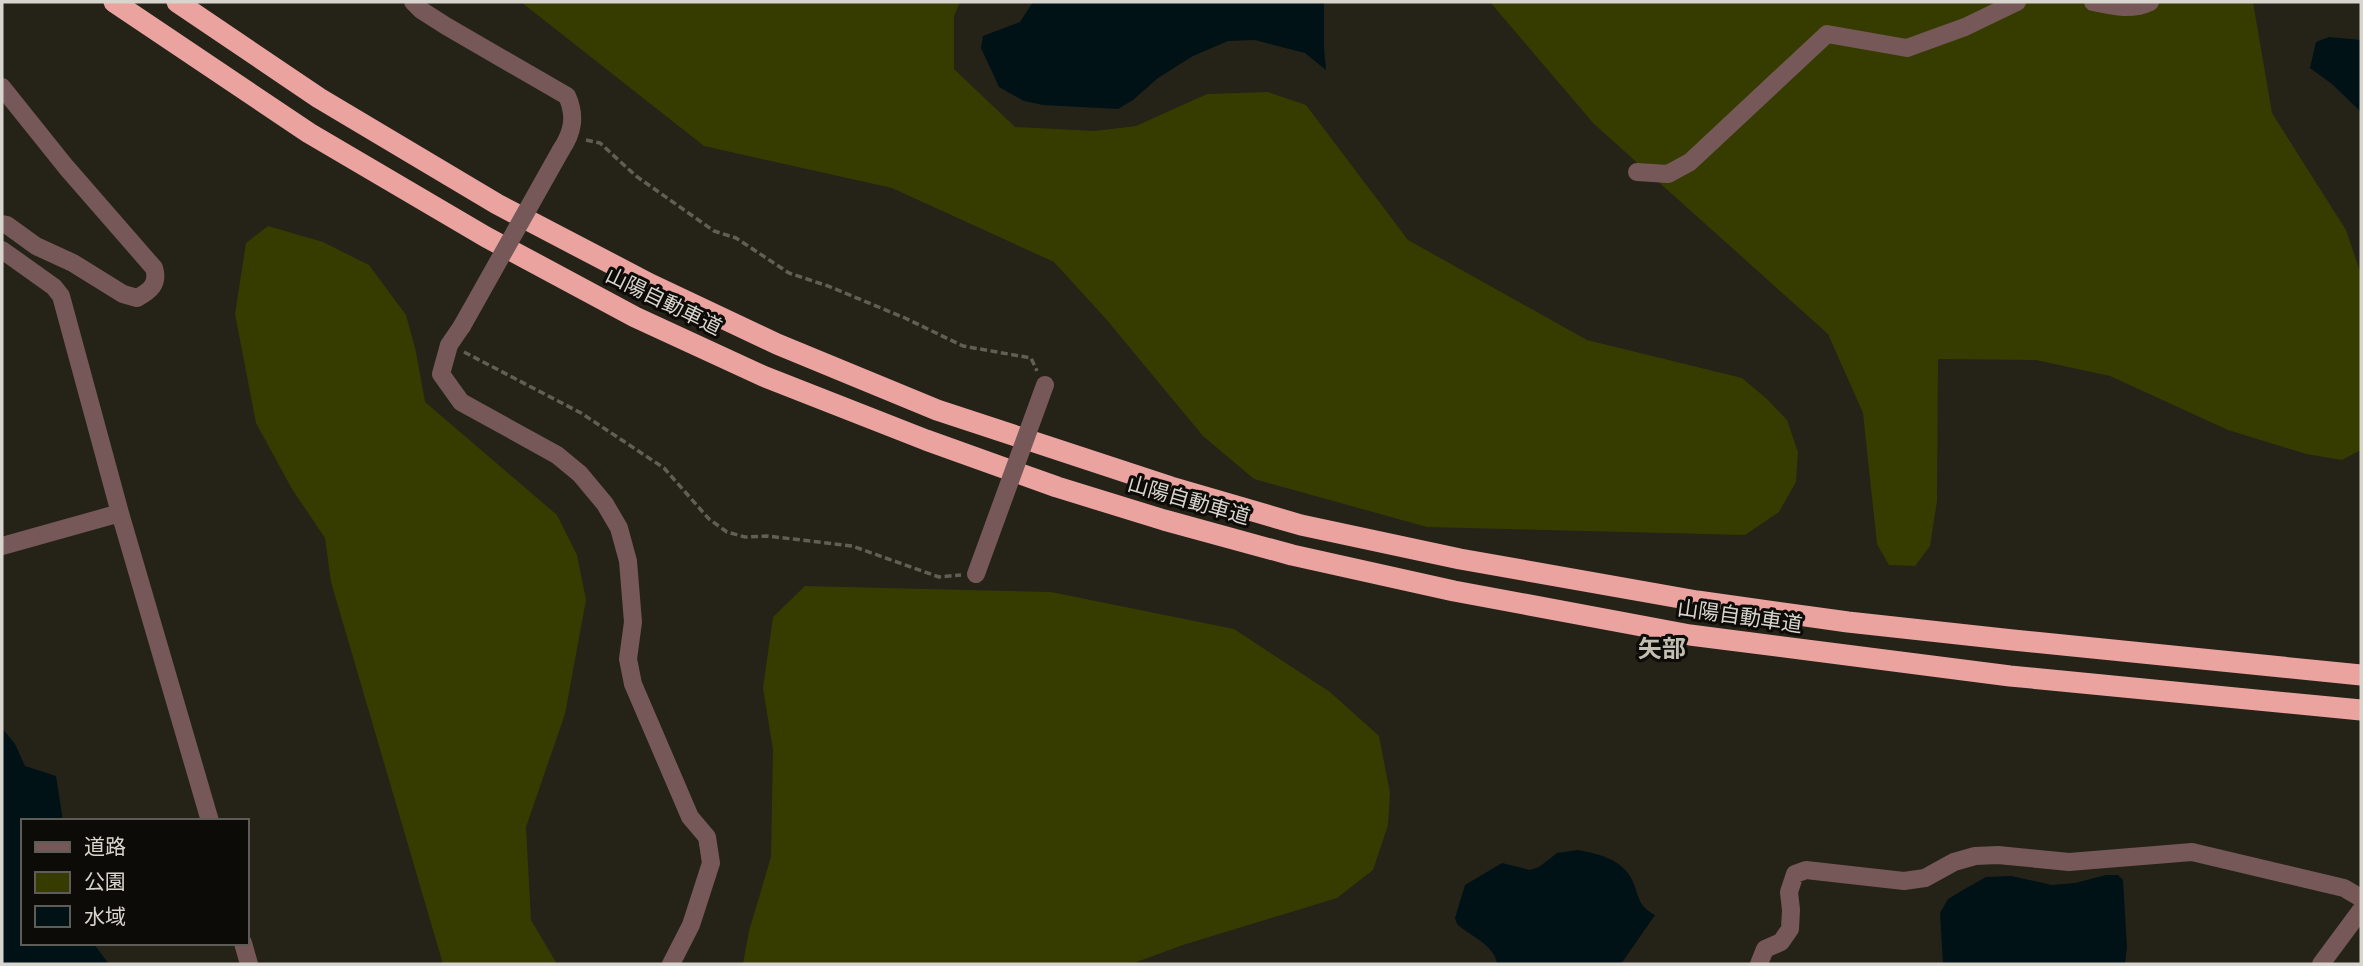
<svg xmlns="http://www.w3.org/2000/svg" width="2363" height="966" viewBox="0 0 2363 966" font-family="'Space Grotesk','Noto Sans JP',sans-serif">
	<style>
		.green { fill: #363c00 }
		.water { fill: #001216 }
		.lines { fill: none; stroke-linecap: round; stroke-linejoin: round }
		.path { stroke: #615e55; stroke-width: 3.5; stroke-dasharray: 7 3.5; stroke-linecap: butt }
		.minor { stroke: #755857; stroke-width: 18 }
		.highway { stroke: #eaa39f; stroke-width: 21 }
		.minor-bridge { stroke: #755857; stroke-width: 18 }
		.labels { text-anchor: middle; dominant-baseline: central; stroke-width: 6; stroke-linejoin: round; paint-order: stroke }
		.street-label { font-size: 21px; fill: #d7d5ce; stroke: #0d0b07 }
		.quarter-label { font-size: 24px; font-weight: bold; fill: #c3beb2; stroke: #0d0b07 }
	</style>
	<rect width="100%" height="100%" fill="#252218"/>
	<path class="green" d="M521,2H960L954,16V69L1015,127L1095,131L1136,126L1207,94L1268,92L1306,105L1408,240L1587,340L1742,378L1767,399L1787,420L1798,452L1796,482L1779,512L1745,535L1427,527L1254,479L1203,436L1106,319L1054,262L892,188L704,146Z
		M1490,2H2253L2272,113L2346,230L2361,274V450L2342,460L2306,454L2228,430L2110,376L2036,360L1938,359L1937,501L1930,546L1915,566L1889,565L1877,544L1863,413L1828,334L1594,124Z
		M268,226L323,242L369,265L406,315L416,352L425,402L557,515L577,555L586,600L565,714L526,827L531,920L557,964H443L331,582L325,538L292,489L256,423L235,314L246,243Z
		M805,586L1051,592L1234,629L1330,692L1379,736L1390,793L1388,825L1373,870L1337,898L1183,945L1131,964H743L749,931L771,857L773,750L763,688L773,617Z"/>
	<path class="water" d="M1033,2H1324V48L1326,70L1305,53L1255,40L1228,41L1193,56L1158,78L1133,100L1118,109L1043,105L1024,101L999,87L981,48L983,36L1020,22Z
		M2329,37L2361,40V112L2332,84L2310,68L2316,42Z
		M2,728L15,744L25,766L56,776L63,821H23V943H93L109,964H2Z
		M1578,850C1600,854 1625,860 1634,884C1639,899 1640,907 1655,915L1621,964H1497C1495,945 1470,936 1457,924L1455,918L1465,885L1502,863L1530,870L1539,867L1557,853Z
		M2106,875H2118L2123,880L2127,947L2125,964H1943L1940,913L1948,899L1963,890L1986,877L2011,876L2052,885L2075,883Z"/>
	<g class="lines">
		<path class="path" d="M586,140L600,143L636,176L714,231L736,238L789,273L828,286L905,318L963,346L1031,358L1037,371
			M464,352L581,413L664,468L709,519L727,532L745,537L767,536L852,546L939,577L961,575"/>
		<path class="minor" d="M413,2L421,10L446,26L567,96C576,116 573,132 561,150
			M2093,2C2112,6 2131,11 2150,2
			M2,87L66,167L154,268C159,284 150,291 137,298L123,294L73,263L36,246L7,225L2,224
			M1637,172L1668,174L1690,162L1827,34L1907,48L1965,27L2017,2
			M2,250L54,287L61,296L120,513L210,821
			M462,326L449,345L441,374L461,402L557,455L580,474L605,504L619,528L628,561L633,622L628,659L633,684L690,817L707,837L711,863L691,925L671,964
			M2,546L120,513
			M243,943L249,964
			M1759,964L1765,949L1781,942L1790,929L1791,910L1789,892L1795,874L1806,870L1904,881L1925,878L1954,862L1975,856L1998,855L2069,862L2192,852L2344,888L2361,898
			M2321,964L2361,910"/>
		<path class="highway" d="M114,2L309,133L486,237L635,317L763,376L926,440L1057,487L1164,520L1292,555L1454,591L1690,635L2010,676L2361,710
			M177,2L319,98L497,204L650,284L777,344L937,410L1171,487L1301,525L1460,559L1697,601L1848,622L2013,640L2361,675"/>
		<path class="minor-bridge" d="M462,326L561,150
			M976,574L1045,385"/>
	</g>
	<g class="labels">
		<g class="street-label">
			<text transform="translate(664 301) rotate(26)">山陽自動車道</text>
			<text transform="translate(1189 500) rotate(16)">山陽自動車道</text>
			<text transform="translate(1740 616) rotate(8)">山陽自動車道</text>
		</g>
		<g class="quarter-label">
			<text x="1662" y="648">矢部</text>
		</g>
	</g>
	<rect width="2363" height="966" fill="none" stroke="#d7d5ce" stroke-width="7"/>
	<rect x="21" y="819" width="228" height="126" fill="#0d0b07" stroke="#5e5c57" stroke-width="2"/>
	<rect x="35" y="842" width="35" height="10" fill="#755857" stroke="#5e5c57" stroke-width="2"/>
	<text x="84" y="854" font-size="21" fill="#d7d5ce">道路</text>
	<rect x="35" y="872" width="35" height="21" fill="#363c00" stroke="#5e5c57" stroke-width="2"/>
	<text x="84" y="889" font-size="21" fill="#d7d5ce">公園</text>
	<rect x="35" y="906" width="35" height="21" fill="#001216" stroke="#5e5c57" stroke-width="2"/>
	<text x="84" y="924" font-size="21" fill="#d7d5ce">水域</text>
</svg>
